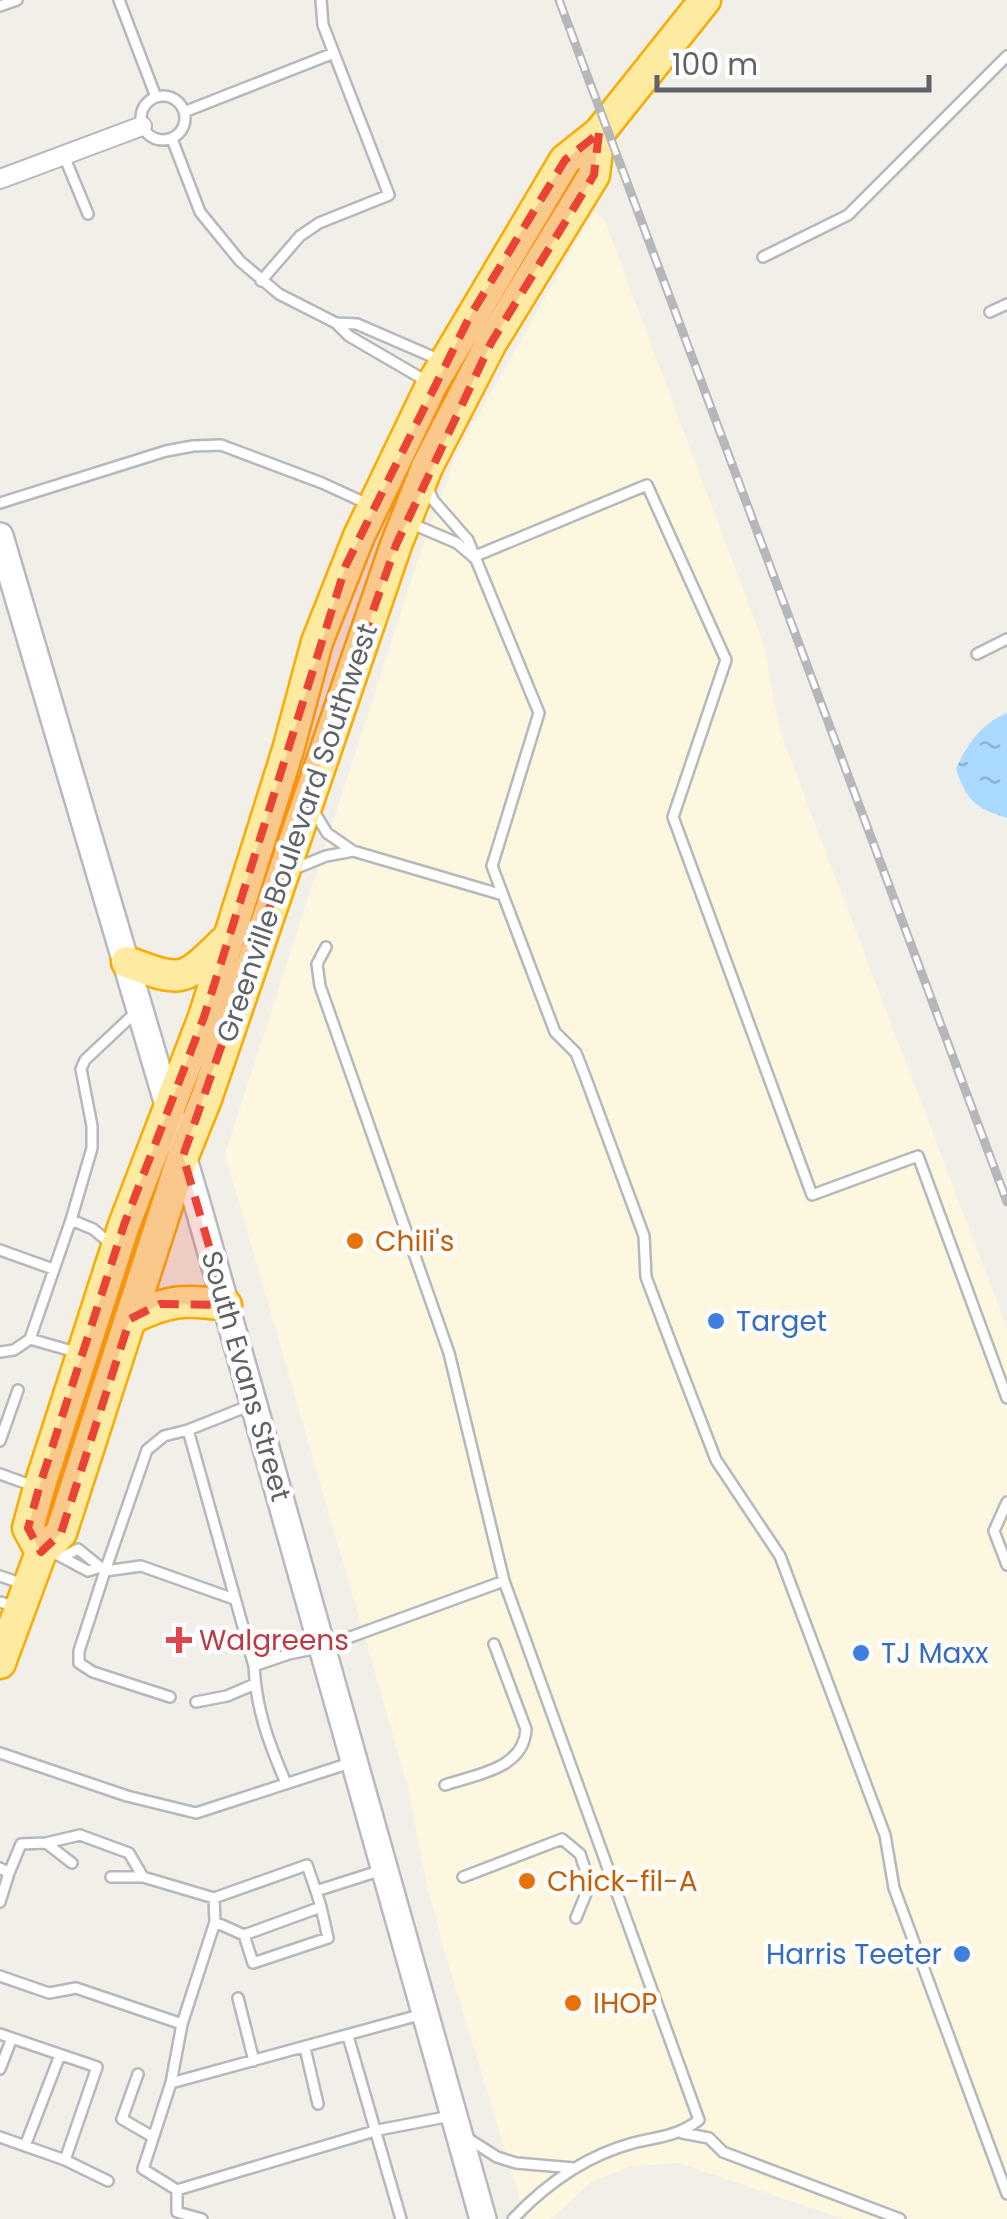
<svg xmlns="http://www.w3.org/2000/svg" width="1007" height="2219" viewBox="0 0 1007 2219" font-family="Poppins,sans-serif">
	<style>
		.commercial { fill: #fef7e0 }
		.water { fill: url(#water-ripples) }
		.lines { fill: none; stroke-linecap: round; stroke-linejoin: round }
		.service-casing { stroke: #b5b8bc; stroke-width: 14 }
		.minor-casing { stroke: #b5b8bc; stroke-width: 22 }
		.secondary-casing { stroke: #b6babf; stroke-width: 30 }
		.trunk-casing { stroke: #f9ab00; stroke-width: 35 }
		.service { stroke: #fff; stroke-width: 9 }
		.minor { stroke: #fff; stroke-width: 18 }
		.secondary { stroke: #fff; stroke-width: 25 }
		.trunk { stroke: #feeaa1; stroke-width: 30 }
		.rail-casing { stroke: #b6b7b8; stroke-width: 9 }
		.rail { stroke: #fff; stroke-width: 5; stroke-dasharray: 15; stroke-linecap: butt }
		.marked { fill: #ea4335; fill-opacity: 0.2; stroke: #ea4335; stroke-width: 8; stroke-dasharray: 20 12; stroke-linejoin: round }
		.food-dot { fill: #e8710a; stroke: #fff; stroke-width: 4 }
		.shop-dot { fill: #3f7fe0; stroke: #fff; stroke-width: 4 }
		.health-dot { fill: #e0444e; stroke: #fff; stroke-width: 4 }
		.labels { text-anchor: middle; dominant-baseline: central; stroke-width: 9; stroke-linejoin: round; paint-order: stroke }
		.street-label { font-size: 28px; fill: #5f6368; stroke: #fff }
		.food-label { font-size: 28px; fill: #c56008; stroke: #fff; text-anchor: start }
		.shop-label { font-size: 28px; fill: #366cbe; stroke: #fff; text-anchor: start }
		.health-label { font-size: 28px; fill: #be3a42; stroke: #fff; text-anchor: start }
	</style>
	<defs>
		<pattern id="water-ripples" width="26" height="14" patternUnits="userSpaceOnUse" patternTransform="scale(2.5)"><rect width="26" height="14" fill="#aadaff"/><path d="M2 4q2-2 4 0t4 0M15 11q2-2 4 0t4 0" fill="none" stroke="#8eb4d2"/></pattern>
	</defs>
	<rect width="100%" height="100%" fill="#f1efe8"/>
	<path class="commercial" d="M594,211L604,219L763,642L780,732L1007,1328V2219H844L679,2163L632,2166L592,2181L551,2219H526L443,1946L425,1877L408,1787L225,1154L419,557L456,455Z"/>
	<path class="water" d="M1007,713V818C975,808 967,801 956,769C967,744 981,724 1007,713Z"/>
	<g class="lines">
		<defs>
			<path id="service" d="M119,0L156,97
				M0,6L17,0
				M141 118a22 22 0 1 1 44 0a22 22 0 1 1-44 0Z
				M184,112L334,53
				M172,139L200,212L240,261L279,294L336,323L349,336L428,382
				M64,156L88,214
				M763,257L848,215L1007,56
				M261,281L300,236L319,223L389,195L323,25L321,0
				M990,312L1007,304
				M336,323L357,324L440,360
				M428,487L433,500L468,540L539,713L492,866L555,1032L576,1053L585,1076L644,1236L646,1277L672,1346L716,1460L780,1556L885,1835L894,1888L1007,2194
				M0,503L166,451L193,446L221,445L322,483L370,505
				M410,523L457,543L471,555
				M473,557L647,485L726,660L673,817L812,1195L918,1156L1007,1398
				M977,654L1007,639
				M312,808L327,833L353,851L503,895
				M294,869L326,856L353,851
				M326,947L317,964L320,986L449,1353L504,1581L699,2120C678,2136 658,2137 633,2143C585,2156 546,2184 513,2219
				M71,1220L30,1339L79,1353
				M111,1244L93,1229L71,1220L92,1148V1126L81,1069L85,1060L135,1013
				M0,1250L53,1269
				M0,1352L14,1350L30,1339
				M251,1405L188,1430L254,1666
				M188,1430L164,1436L147,1450L105,1571L141,1566L234,1599
				M0,1441L18,1390
				M0,1474L36,1487
				M1007,1502L994,1531L1007,1565
				M58,1555L88,1571L98,1568
				M64,1556L78,1549L105,1571L79,1651V1663L93,1672L170,1697
				M0,1576L26,1585
				M0,1602L18,1607
				M196,1702L227,1696L255,1684
				M0,1753L127,1796L196,1813L350,1763
				M286,1783C269,1744 256,1709 254,1666L289,1654L323,1647L504,1581
				M445,1785C477,1774 524,1769 526,1729L494,1644
				M46,1843L80,1835L129,1853L143,1877
				M0,1868L9,1873L0,1902
				M9,1873L21,1844L46,1843L72,1863
				M463,1877L562,1839L580,1854L590,1884L576,1918
				M214,1898L307,1865L316,1891
				M215,1922L244,1935L321,1907L316,1891L382,1870
				M244,1935L253,1963L328,1938L321,1907
				M0,1976L49,1993L76,1988L182,2024L215,1922L214,1898L143,1877H111
				M238,1998L254,2061
				M182,2024L171,2083L423,2014
				M0,2034L97,2067L65,2160L0,2137
				M348,2036L401,2219
				M305,2048L318,2104
				M0,2069L12,2038
				M138,2074L122,2119L153,2137
				M171,2083L143,2169L177,2190
				M682,2133L709,2138L723,2152L900,2219
				M464,2136L497,2157L516,2163L574,2168
				M25,2146L60,2055
				M65,2160L108,2181
				M202,2219L177,2212V2190L378,2130L451,2116"/>
			<path id="minor" d="M0,179L142,126"/>
			<path id="secondary" d="M0,536L199,1210L483,2219"/>
			<path id="trunk" d="M127,962C183,983 183,982 225,941
				M130,1319C168,1300 184,1299 226,1305
				M41,1552L28,1528L39,1488L124,1225L204,1017L288,750L317,642L359,536L432,384L565,160L599,133L705,0
				M0,1663L41,1552L61,1533L183,1156L206,1099L396,545L427,467L491,343L594,175L599,133"/>
		</defs>
		<use href="#service" class="service-casing"/>
		<use href="#minor" class="minor-casing"/>
		<use href="#secondary" class="secondary-casing"/>
		<use href="#trunk" class="trunk-casing"/>
		<use href="#service" class="service"/>
		<use href="#minor" class="minor"/>
		<use href="#secondary" class="secondary"/>
		<use href="#trunk" class="trunk"/>
		<defs>
			<path id="rail" d="M559,0L1007,1202"/>
		</defs>
		<use href="#rail" class="rail-casing"/>
		<use href="#rail" class="rail"/>
	</g>
	<path class="marked" d="M599,133L594,175L491,343L396,545L183,1156L226,1305L160,1304L130,1319L61,1533L41,1552L28,1528L39,1488L124,1225L204,1017L346,565L470,316L565,160Z"/>
	<g class="food-dot">
		<circle cx="355" cy="1241" r="10"/>
		<circle cx="527" cy="1881" r="10"/>
		<circle cx="573" cy="2003" r="10"/>
	</g>
	<g class="shop-dot">
		<circle cx="716" cy="1321" r="10"/>
		<circle cx="861" cy="1653" r="10"/>
		<circle cx="962" cy="1954" r="10"/>
	</g>
	<path class="health-dot" d="M174 1625h10v10h10v10h-10v10h-10v-10h-10v-10h10z"/>
	<g class="labels">
		<g class="street-label">
			<text transform="translate(297 833) rotate(-71)">Greenville Boulevard Southwest</text>
			<text transform="translate(246 1376) rotate(74)">South Evans Street</text>
		</g>
		<g class="food-label">
			<text x="375" y="1241">Chili's</text>
			<text x="547" y="1881">Chick-fil-A</text>
			<text x="593" y="2003">IHOP</text>
		</g>
		<g class="shop-label">
			<text x="736" y="1321">Target</text>
			<text x="881" y="1653">TJ Maxx</text>
			<text x="942" y="1954" text-anchor="end">Harris Teeter</text>
		</g>
		<g class="health-label">
			<text x="199" y="1640">Walgreens</text>
		</g>
	</g>
	<path d="M657 75v15h272v-15" fill="none" stroke="#5f6368" stroke-width="5"/>
	<text x="672" y="75" font-size="30" fill="#5f6368" stroke="#ffffff" stroke-width="8" paint-order="stroke">100 m</text>
</svg>
